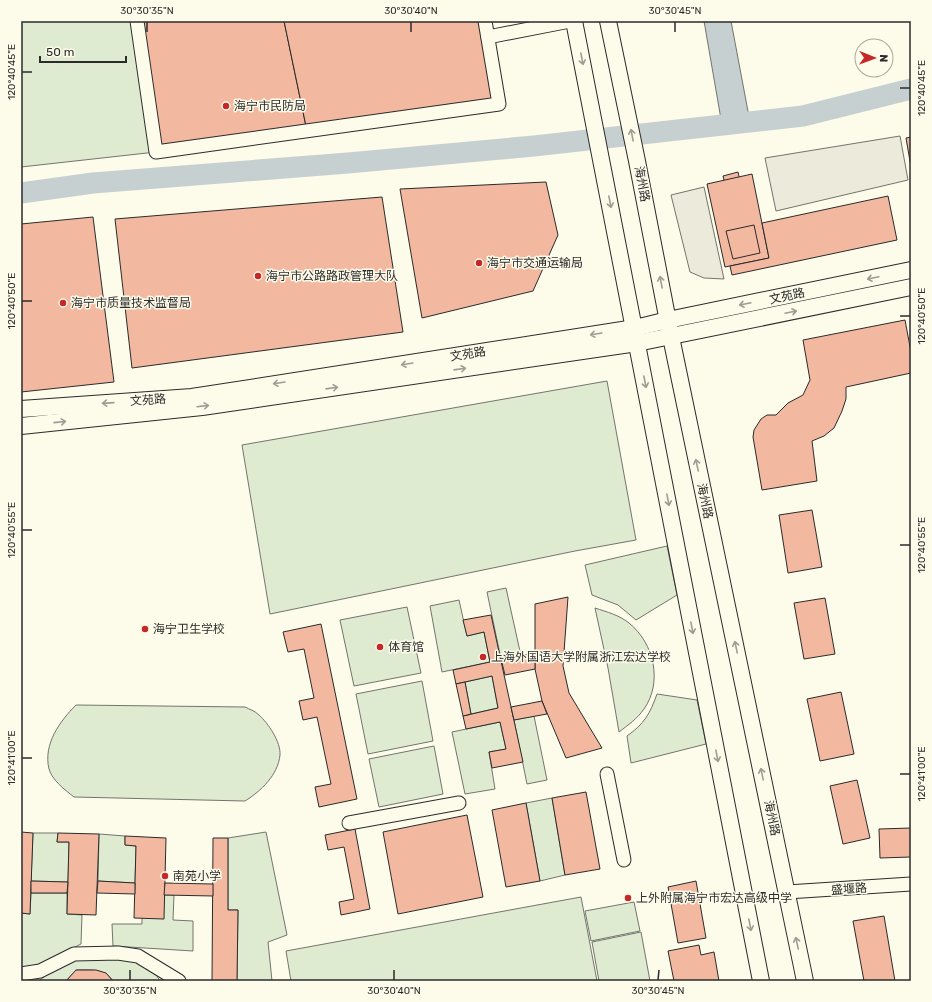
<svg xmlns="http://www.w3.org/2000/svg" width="932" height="1002" viewBox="0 0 932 1002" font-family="Rubik,'Noto Sans SC',sans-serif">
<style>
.green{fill:#deebd1;stroke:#74746e}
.parking{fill:#eceadb;stroke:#74746e}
.water{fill:#c7d0d0;stroke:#74746e}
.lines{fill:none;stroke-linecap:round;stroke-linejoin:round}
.river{stroke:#c7d0d0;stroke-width:21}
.building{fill:#f2b8a0;stroke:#2b2b2b}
.minor-casing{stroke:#2b2b2b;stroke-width:15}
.major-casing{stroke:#2b2b2b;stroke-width:18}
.minor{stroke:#fdfbea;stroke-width:13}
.major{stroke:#fdfbea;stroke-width:16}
.oneway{stroke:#9e9d94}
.ticks{fill:none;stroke:#2b2b2b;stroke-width:1.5}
.poi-dot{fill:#c62828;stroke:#fdfbea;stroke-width:1.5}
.labels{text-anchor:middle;stroke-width:3;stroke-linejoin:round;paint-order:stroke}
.poi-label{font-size:12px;fill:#2b2b2b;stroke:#fdfbea;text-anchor:start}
.street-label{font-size:12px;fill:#2b2b2b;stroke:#fdfbea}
.neatline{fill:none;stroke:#2b2b2b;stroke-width:1.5}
.ticks-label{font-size:10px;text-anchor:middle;fill:#2b2b2b}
</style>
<rect width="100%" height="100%" fill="#fdfbea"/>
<g class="green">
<path d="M 21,21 L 137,21 L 156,152 L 21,167 Z"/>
<path d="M 607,381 L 636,540 L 575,551 L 270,614 L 242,445 Z"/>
<path d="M 667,546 L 677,595 L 636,620 L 618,605 L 592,595 L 585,565 Z"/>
<path d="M 506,588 L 521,656 L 501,659 L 487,592 Z"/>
<path d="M 459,600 L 467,636 L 484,632 L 490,662 L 442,672 L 430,606 Z"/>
<path d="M 407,607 L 421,673 L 354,686 L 340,620 Z"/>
<path d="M 595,608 C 607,612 619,615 629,623 C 654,643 663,682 644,709 C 637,719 628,725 619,732 L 608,668 Z"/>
<path d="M 492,676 L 498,708 L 471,714 L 465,682 Z"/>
<path d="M 422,681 L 433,741 L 368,754 L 356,694 Z"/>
<path d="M 657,694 L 697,700 L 706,744 L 631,763 L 627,736 C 644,724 650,714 657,694 Z"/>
<path d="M 76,705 L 245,707 C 249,709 255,711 259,715 C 268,723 281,742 280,755 C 278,775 261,791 245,801 L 74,797 C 65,790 52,780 49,769 C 43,744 60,721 76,705 Z"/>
<path d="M 534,716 L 547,780 L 527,784 L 514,720 Z"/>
<path d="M 500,722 L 506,749 L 489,752 L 495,789 L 465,794 L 452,732 Z"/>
<path d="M 434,746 L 443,794 L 379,807 L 369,759 Z"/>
<path d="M 552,798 L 565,875 L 540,881 L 526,803 Z"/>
<path d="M 266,832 L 287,935 L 268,942 L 272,981 L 237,981 L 238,910 L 228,910 L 228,838 Z"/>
<path d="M 33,833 L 58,833 L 57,842 L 69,842 L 68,882 L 31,881 Z"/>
<path d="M 99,834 L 125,836 L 125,845 L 136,846 L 135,883 L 98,881 Z"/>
<path d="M 31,893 L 67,893 L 67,914 L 82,915 L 81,944 L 35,967 L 23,967 L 21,966 L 21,913 L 30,914 Z"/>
<path d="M 164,895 L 174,895 L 173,920 L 193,921 L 193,951 L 113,946 L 112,924 L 142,924 L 142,918 Z"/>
<path d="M 581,897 L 597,981 L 291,981 L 286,951 Z"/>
<path d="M 634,902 L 640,931 L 591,941 L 585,911 Z"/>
<path d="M 641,932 L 650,981 L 599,981 L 592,942 Z"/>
<path d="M 77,958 L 131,958 L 145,966 L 157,976 L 160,981 L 113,981 C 105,968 89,970 76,970 L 66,981 L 39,981 L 52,970 Z"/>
</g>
<g class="parking">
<path d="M 900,136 L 908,180 L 776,211 L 765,158 Z"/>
<path d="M 704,187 L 724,279 L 704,278 L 690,272 L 671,195 Z"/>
</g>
<path class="water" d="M 704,21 L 731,21 L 750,122 L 722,125 Z"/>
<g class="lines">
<path class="river" d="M 21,193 L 93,183 L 348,163 L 534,146 L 803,116 L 911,89"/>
</g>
<g class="building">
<path d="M 137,21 L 284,21 L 307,131 L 156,152 Z"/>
<path d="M 284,21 L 485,21 L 499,104 L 307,131 Z"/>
<path d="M 911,137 L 911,167 L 906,138 Z"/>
<path d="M 738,172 L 741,185 L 726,188 L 723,176 Z"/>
<path d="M 752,174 L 769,258 L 725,267 L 707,184 Z"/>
<path d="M 546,182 L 558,235 L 533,291 L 422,318 L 400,189 Z"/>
<path d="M 888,196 L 897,240 L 732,275 L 730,266 L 769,258 L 762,223 Z"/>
<path d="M 382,197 L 403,332 L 132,368 L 115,219 Z"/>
<path d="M 93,217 L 114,382 L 21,392 L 21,224 Z"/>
<path d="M 754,225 L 760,253 L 733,259 L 726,231 Z"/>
<path d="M 905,320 L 911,352 L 911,373 L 846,387 L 846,399 L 842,411 L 834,428 L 824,436 L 812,441 L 817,481 L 762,490 L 753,437 L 754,430 L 761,419 L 767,415 L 776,415 L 788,403 L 803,395 L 810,380 L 803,340 Z"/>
<path d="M 812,510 L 822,567 L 788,573 L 779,515 Z"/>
<path d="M 568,597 L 563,666 L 569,693 L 602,748 L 566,758 L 542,701 L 535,669 L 535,604 Z"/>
<path d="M 825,598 L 835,654 L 804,659 L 794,603 Z"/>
<path d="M 491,615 L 523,762 L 492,768 L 489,752 L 506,749 L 500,722 L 466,729 L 463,716 L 498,708 L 492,676 L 456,684 L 453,670 L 490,662 L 484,632 L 467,636 L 463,620 Z"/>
<path d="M 321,624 L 357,799 L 319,807 L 315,787 L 331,784 L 317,717 L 303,720 L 299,701 L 314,698 L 304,649 L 288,652 L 283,632 Z"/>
<path d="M 535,653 L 535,669 L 505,675 L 501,659 Z"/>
<path d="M 465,682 L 471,714 L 463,716 L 456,684 Z"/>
<path d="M 841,692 L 854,754 L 820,761 L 807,699 Z"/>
<path d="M 542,701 L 547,714 L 514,720 L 511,707 Z"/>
<path d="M 857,780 L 870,838 L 843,844 L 830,786 Z"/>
<path d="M 586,792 L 600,869 L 565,875 L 552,798 Z"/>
<path d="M 526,803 L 540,881 L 506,887 L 492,810 Z"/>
<path d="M 467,815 L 483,897 L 398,914 L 383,832 Z"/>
<path d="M 911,828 L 911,857 L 880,858 L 879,829 Z"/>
<path d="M 355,829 L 370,909 L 341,915 L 339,902 L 354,899 L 344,847 L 328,850 L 325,835 Z"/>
<path d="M 21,832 L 33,833 L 30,914 L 21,913 Z"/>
<path d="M 58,833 L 99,834 L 96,915 L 67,914 L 69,842 L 57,842 Z"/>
<path d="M 125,836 L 166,838 L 164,919 L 134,918 L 136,846 L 125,845 Z"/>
<path d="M 213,838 L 228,838 L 228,910 L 238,910 L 237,981 L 212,981 Z"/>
<path d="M 31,881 L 68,882 L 67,893 L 31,893 Z"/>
<path d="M 98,881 L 135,883 L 135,894 L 97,893 Z"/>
<path d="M 696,881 L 706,938 L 678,943 L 668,887 Z"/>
<path d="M 165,883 L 213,884 L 213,896 L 164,895 Z"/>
<path d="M 884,916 L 895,981 L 864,981 L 853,921 Z"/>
<path d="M 699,945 L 701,955 L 714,952 L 719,981 L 674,981 L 668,951 Z"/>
<path d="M 76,970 L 96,970 L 106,973 L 113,981 L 66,981 Z"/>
</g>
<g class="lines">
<g class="minor-casing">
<g id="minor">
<path d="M 137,21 L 156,152 L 499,104 L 485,21"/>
<path d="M 488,37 L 570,21"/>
<path d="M 607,774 L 624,860"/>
<path d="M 349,823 L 459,803"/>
<path d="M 787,892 L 911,884"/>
<path d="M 21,974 L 40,971 L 74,954 L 118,953 L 138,956 L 179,981"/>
</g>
</g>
<g class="major-casing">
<g id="major">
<path d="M 574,21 L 761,981"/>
<path d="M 608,21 L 637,161 L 671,337 L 805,981"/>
<path d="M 21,409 L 192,397 L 635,328 L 668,320 L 911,270"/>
<path d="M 21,426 L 202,407 L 637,343 L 911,287"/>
</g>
</g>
<use href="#minor" class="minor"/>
<use href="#major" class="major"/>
</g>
<defs><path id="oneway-shaft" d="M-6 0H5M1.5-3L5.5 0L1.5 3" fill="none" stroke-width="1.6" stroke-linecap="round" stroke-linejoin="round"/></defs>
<g class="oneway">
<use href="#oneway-shaft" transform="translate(582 59) rotate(79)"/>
<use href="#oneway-shaft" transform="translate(632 135) rotate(-101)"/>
<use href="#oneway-shaft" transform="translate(610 202) rotate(79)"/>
<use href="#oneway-shaft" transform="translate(873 278) rotate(168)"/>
<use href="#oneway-shaft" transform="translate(661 282) rotate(-101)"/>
<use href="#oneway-shaft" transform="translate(745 304) rotate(168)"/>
<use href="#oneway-shaft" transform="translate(791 312) rotate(-12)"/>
<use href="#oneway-shaft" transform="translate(596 334) rotate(171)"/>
<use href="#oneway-shaft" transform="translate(407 364) rotate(171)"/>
<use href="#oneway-shaft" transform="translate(460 369) rotate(-8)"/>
<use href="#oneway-shaft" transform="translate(645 382) rotate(79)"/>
<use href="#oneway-shaft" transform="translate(279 383) rotate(171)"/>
<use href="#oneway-shaft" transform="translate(332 388) rotate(-8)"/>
<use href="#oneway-shaft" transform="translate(108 403) rotate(176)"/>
<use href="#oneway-shaft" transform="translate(203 406) rotate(-7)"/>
<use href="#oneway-shaft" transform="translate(60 422) rotate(-6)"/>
<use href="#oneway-shaft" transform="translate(697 465) rotate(-102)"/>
<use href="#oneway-shaft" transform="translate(668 500) rotate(79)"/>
<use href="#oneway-shaft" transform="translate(692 628) rotate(79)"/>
<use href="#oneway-shaft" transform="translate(736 647) rotate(-102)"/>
<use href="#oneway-shaft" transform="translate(717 756) rotate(79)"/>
<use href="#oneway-shaft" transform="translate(762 774) rotate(-102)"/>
<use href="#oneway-shaft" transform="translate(750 925) rotate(79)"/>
<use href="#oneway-shaft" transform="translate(797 943) rotate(-102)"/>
</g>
<path class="ticks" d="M 147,32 L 147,22M 411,32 L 411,22M 675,32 L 675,22M 22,72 L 32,72M 900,88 L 910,88M 22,301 L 32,301M 900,316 L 910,316M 22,530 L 32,530M 900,545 L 910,545M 22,758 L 32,758M 900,774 L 910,774M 130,980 L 130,970M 394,980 L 394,970M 658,980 L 659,970"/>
<g class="poi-dot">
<circle cx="226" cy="106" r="4"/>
<circle cx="479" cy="263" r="4"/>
<circle cx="258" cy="276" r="4"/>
<circle cx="63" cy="303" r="4"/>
<circle cx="145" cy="629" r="4"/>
<circle cx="380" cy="647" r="4"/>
<circle cx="483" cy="657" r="4"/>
<circle cx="165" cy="876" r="4"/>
<circle cx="628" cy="898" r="4"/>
</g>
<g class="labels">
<g class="poi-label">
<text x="234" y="110">海宁市民防局</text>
<text x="487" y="267">海宁市交通运输局</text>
<text x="266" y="280">海宁市公路路政管理大队</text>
<text x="71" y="307">海宁市质量技术监督局</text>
<text x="153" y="633">海宁卫生学校</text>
<text x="388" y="651">体育馆</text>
<text x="491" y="661">上海外国语大学附属浙江宏达学校</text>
<text x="173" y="880">南苑小学</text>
<text x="636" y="902">上外附属海宁市宏达高级中学</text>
</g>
<g class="street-label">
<text transform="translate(642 184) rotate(79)" y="4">海州路</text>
<text transform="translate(787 296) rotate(-12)" y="4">文苑路</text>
<text transform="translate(468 354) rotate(-9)" y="4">文苑路</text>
<text transform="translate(148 400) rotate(-4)" y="4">文苑路</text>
<text transform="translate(705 501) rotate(78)" y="4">海州路</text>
<text transform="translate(772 818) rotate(78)" y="4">海州路</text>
<text transform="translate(849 889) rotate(-4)" y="4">盛堰路</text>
</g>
</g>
<rect width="932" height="1002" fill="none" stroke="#fdfbea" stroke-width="44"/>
<g transform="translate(874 58) rotate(91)"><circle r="19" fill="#fdfbea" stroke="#a9a89e"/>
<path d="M0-3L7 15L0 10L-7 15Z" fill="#c62828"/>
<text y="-6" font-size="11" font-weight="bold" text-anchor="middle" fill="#2b2b2b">N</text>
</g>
<path d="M40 56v6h86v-6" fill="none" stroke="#2b2b2b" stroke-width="2"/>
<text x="46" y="56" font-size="12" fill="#2b2b2b" stroke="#fdfbea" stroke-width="3" paint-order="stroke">50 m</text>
<rect x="22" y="22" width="888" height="958" class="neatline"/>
<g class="ticks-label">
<text x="147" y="14">30°30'35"N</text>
<text x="411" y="14">30°30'40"N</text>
<text x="675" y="14">30°30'45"N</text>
<text transform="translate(11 72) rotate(-90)" y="4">120°40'45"E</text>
<text transform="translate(921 88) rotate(-90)" y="4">120°40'45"E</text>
<text transform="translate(11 301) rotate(-90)" y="4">120°40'50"E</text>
<text transform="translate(921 316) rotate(-90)" y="4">120°40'50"E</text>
<text transform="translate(11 530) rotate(-90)" y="4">120°40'55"E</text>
<text transform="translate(921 545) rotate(-90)" y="4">120°40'55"E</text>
<text transform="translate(11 758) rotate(-90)" y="4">120°41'00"E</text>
<text transform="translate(921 774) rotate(-90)" y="4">120°41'00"E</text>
<text x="130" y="994">30°30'35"N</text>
<text x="394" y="994">30°30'40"N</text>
<text x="658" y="994">30°30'45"N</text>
</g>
</svg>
